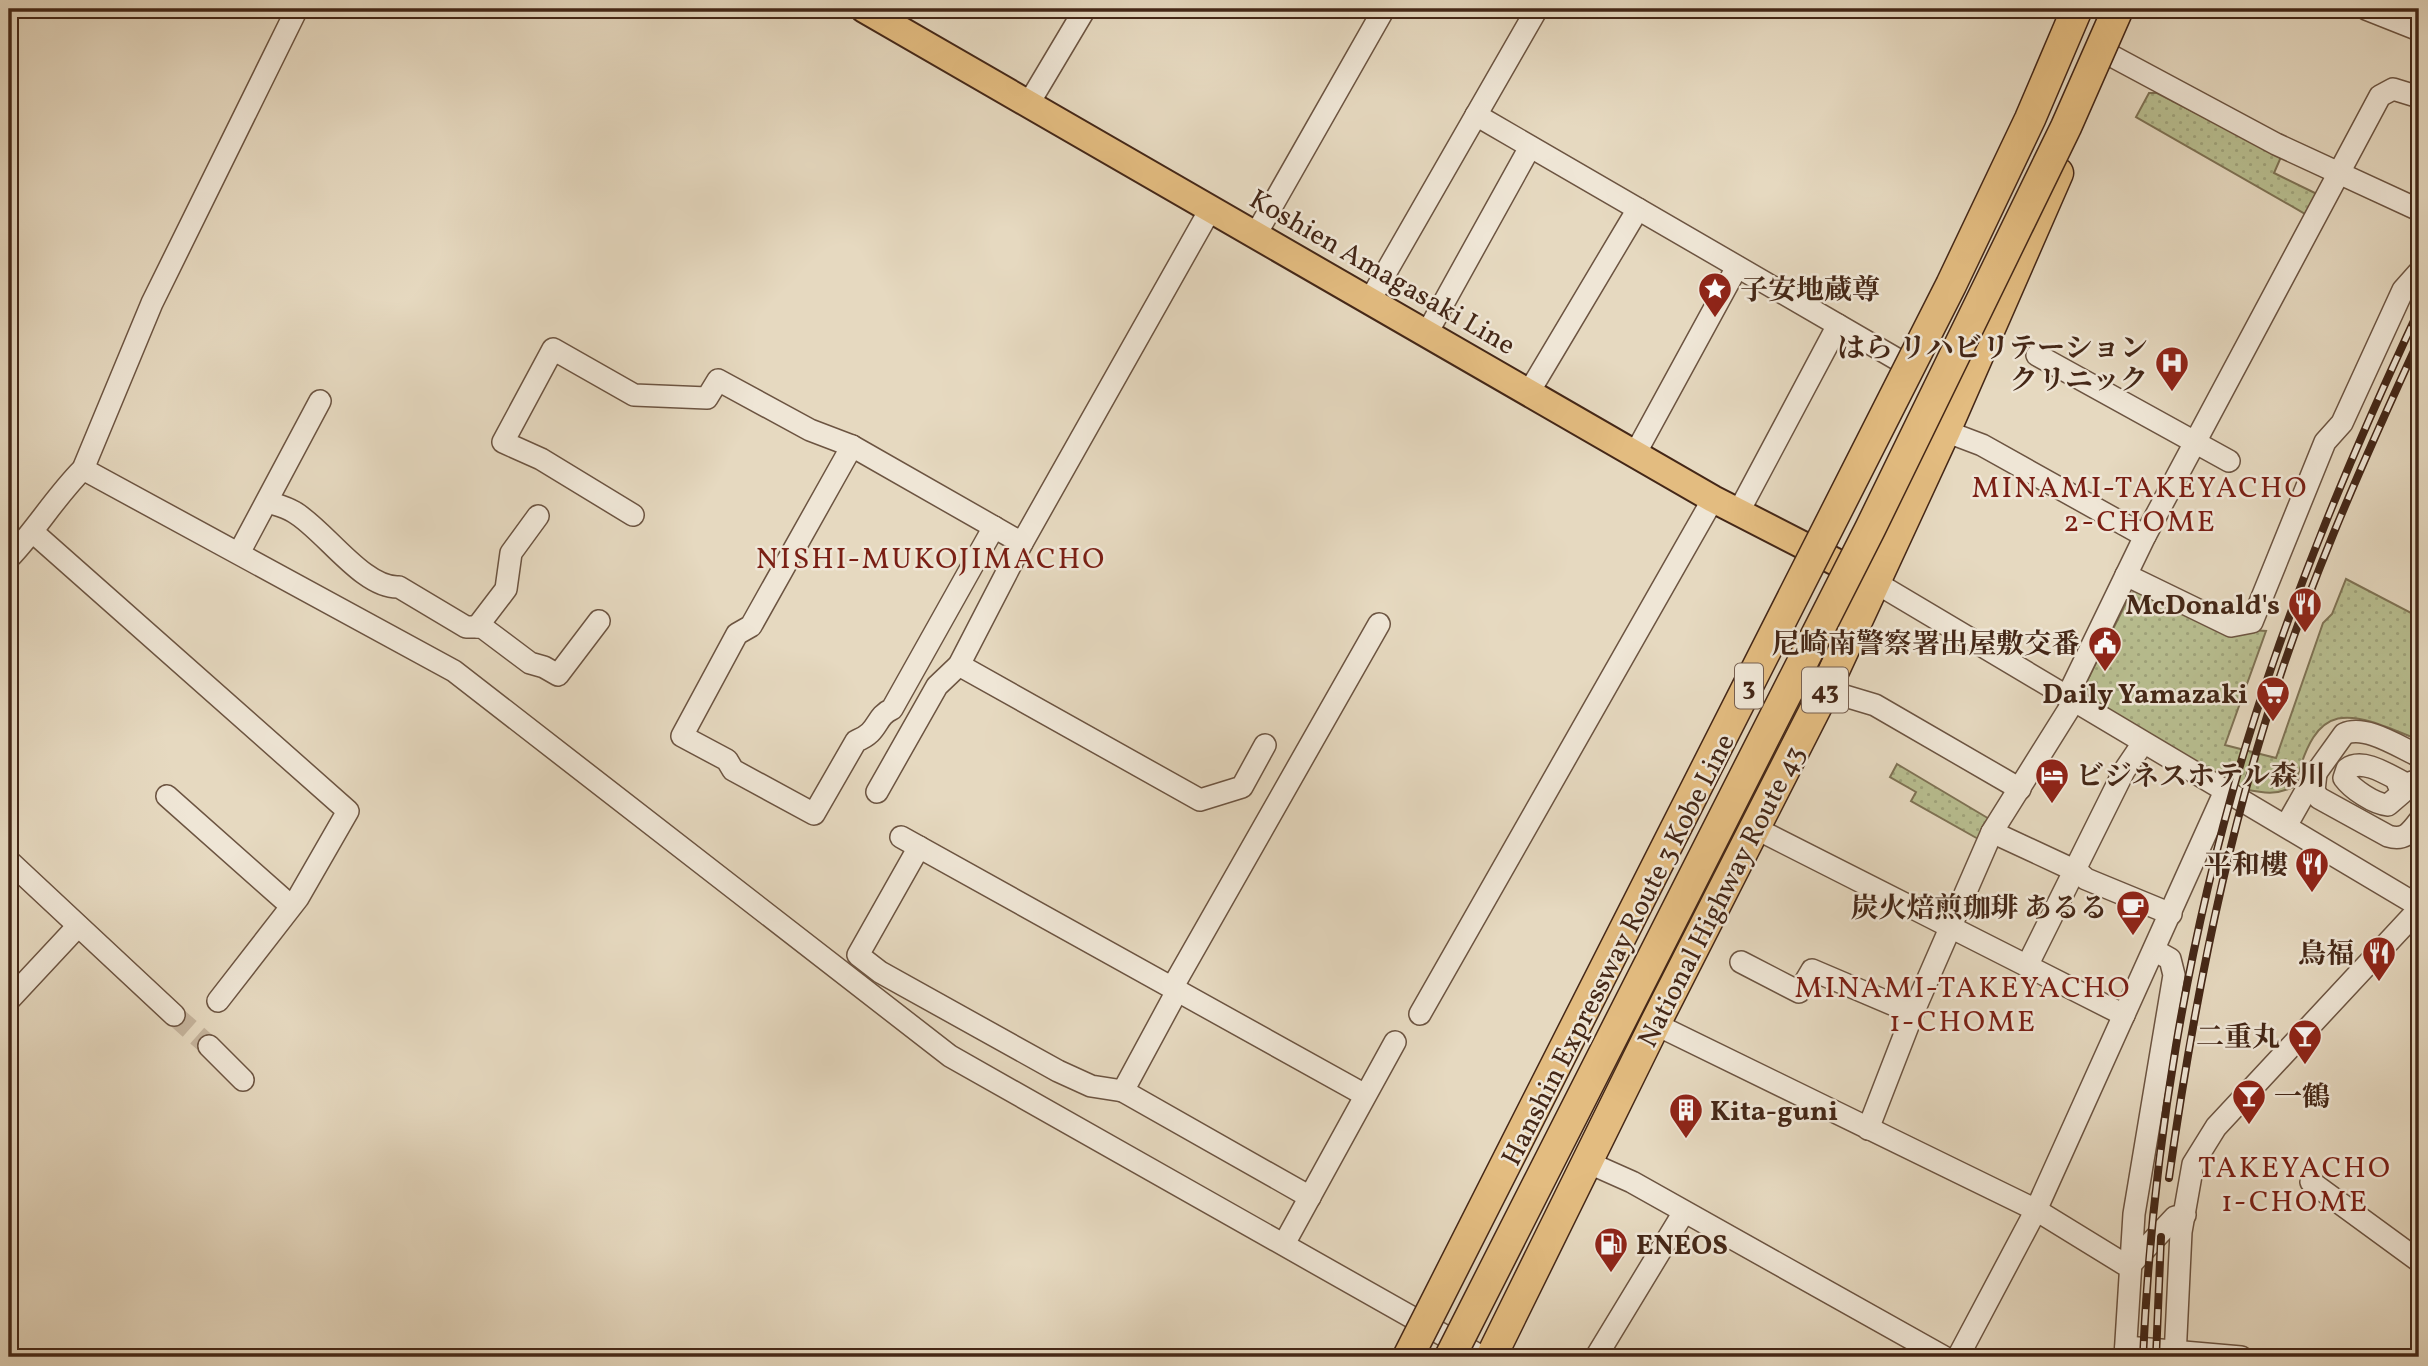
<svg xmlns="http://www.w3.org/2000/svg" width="2428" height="1366" viewBox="0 0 2428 1366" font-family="Vollkorn,'Noto Serif JP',serif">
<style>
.park{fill:url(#park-dots);stroke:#7e7254;stroke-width:2}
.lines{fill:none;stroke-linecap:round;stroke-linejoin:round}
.minor-tunnel{stroke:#c6b59e;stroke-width:21;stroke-dasharray:21 10;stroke-linecap:butt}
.minor-casing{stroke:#6c5441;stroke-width:24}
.major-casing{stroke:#442717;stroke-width:30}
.highway-casing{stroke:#442717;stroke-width:33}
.minor{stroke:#efe6d6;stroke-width:21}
.major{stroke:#e3bc80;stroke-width:26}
.highway{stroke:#e3bc80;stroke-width:30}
.rail-casing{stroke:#442717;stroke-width:8}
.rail{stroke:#efe6d6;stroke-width:5;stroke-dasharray:16;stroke-linecap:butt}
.highway-bridge-casing{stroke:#442717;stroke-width:33;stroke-linecap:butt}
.highway-bridge{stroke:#e3bc80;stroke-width:30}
.labels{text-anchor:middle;stroke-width:5;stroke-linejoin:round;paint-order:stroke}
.shield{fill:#efe6d6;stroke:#776050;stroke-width:2}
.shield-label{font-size:26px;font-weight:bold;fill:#442717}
.street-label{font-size:28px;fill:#442717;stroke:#efe6d6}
.poi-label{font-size:28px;font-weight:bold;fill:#442717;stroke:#efe6d6;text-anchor:end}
.neighbourhood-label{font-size:30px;letter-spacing:2px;fill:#7a1f14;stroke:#efe6d6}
</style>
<defs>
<pattern id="park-dots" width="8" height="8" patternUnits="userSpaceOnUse" patternTransform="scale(1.75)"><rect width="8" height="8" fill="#b8be90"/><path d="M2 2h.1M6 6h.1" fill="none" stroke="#9fa37b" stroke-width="1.8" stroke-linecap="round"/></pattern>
</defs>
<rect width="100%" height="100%" fill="#e6d9c0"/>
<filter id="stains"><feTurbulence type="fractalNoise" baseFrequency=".00286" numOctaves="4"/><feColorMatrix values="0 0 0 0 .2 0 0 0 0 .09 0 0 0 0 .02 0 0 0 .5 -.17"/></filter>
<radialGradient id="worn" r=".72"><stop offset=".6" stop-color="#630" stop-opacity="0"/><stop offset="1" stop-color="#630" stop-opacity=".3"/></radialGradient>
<g class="park">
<path d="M 2149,93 L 2157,93 L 2281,157 L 2274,173 L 2317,194 L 2307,215 L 2136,117 Z"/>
<path d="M 2346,579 L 2419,617 L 2419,740 C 2349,711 2317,696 2295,786 C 2276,796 2263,793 2243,789 L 2102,707 L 2087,694 L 2086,683 L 2130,595 L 2136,590 L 2249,630 L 2266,631 L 2225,745 L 2276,758 L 2323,623 L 2332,614 Z"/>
<path d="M 1897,764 L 1991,820 L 1980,840 L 1911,801 L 1916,792 L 1890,777 Z"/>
</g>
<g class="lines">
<path class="minor-tunnel" d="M 174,1015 L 209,1046"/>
<g class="minor-casing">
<g id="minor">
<path d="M 2366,9 L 2419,30"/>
<path d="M 2110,55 L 2276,144 L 2419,210"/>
<path d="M 1029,103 L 1085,9"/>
<path d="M 1476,115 L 1907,365"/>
<path d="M 1256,234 L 1384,9"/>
<path d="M 1370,300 L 1537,9"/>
<path d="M 1427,333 L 1530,147"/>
<path d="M 2037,355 L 2229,461"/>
<path d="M 1529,392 L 1638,209"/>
<path d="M 1945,431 L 1982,445 L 2145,536"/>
<path d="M 852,446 L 751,626 L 737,634 L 682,736 L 727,760 L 733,770 L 814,814 L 856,741 C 880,732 874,717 892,709 L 994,527"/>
<path d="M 1635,454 L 1737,267"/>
<path d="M 83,469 L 454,671 L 950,1056 L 1482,1357"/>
<path d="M 268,502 C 277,505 286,507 294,512 C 324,529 363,589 399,587 L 466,627 L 482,627 L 530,663 L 544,667 L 558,675 L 599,621"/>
<path d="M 1738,513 L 1838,325"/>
<path d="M 633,515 L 541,459 L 503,442 L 553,349 L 634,395 L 707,398 L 718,380 L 810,430 L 852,446 L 1022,543"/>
<path d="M 34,533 L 348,811 L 298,898 L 218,1001"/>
<path d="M 239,553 L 320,401"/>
<path d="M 9,558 C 36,530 55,497 83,469 L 152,303 L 297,9"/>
<path d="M 2126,575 L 2231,626 L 2252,622 L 2325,442 L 2342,423 L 2403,290 L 2419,272"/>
<path d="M 1873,581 L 2419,906"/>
<path d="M 477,627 L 506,589 L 511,553 L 538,516"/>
<path d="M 959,665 L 1200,800 L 1242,787 L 1265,745"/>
<path d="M 1825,690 L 1875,705 L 2020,789"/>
<path d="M 2067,697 L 2145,536 L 2380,96 L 2393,89 L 2419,97"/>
<path d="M 2316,773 L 2314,791 L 2319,798 L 2388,836 C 2404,841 2410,833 2419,821"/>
<path d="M 2396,779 L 2402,793 L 2388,805 C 2374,804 2352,789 2344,778 L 2347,769 C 2363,757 2390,776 2406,784 L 2419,780"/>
<path d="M 877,792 L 937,686 L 959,665 L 1022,543 L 1211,208"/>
<path d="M 167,796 L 291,906"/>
<path d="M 2286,826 L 2316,773 L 2344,734 C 2365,724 2399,747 2419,756"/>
<path d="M 1755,828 L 2124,1015"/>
<path d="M 1992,832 L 2078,872 L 2086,879 L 2171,914"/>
<path d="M 901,837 L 1365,1095"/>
<path d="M 919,847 L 858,955 L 880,972 L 1058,1071 L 1091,1086 L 1123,1091"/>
<path d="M 9,861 L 174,1015"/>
<path d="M 1741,962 L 1799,992 L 1812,970 L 1913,1013"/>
<path d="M 2027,966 L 2124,771 L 2143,743"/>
<path d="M 1172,988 L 1379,624"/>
<path d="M 1177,991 L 1123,1091 L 1310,1197"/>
<path d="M 9,1000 L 78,926"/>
<path d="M 1420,1014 L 1713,499"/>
<path d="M 1655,1024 L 2036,1210 L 2124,1264 L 2131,1264 L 2175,1217 L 2185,1215"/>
<path d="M 209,1046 L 243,1080"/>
<path d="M 1868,1129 L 1913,1013 L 1992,832 L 2074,701"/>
<path d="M 1587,1162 L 1632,1182 L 1944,1357"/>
<path d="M 2311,1182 L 2419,1261"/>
<path d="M 1284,1244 L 1395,1042"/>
<path d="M 2126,1347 L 2241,1357"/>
<path d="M 1596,1357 L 1684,1212"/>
<path d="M 1958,1357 L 2036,1210 L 2225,791"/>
<path d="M 2125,1357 L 2134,1214 L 2174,975 L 2170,959 L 2154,950"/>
<path d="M 2175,1357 L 2181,1232 L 2193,1164 L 2216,1127 L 2419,909"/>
</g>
</g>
<g class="major-casing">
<path id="major" d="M 864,9 L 1713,499 L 1867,578"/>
</g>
<g class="highway-casing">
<path id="highway" d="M 1491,1357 L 1655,1024 L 1825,690 L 1945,431 L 2058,173"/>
</g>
<use href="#minor" class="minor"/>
<use href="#major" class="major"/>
<use href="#highway" class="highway"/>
<g class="rail-casing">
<g id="rail">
<path d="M 2169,1178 C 2190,1028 2218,878 2262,733 C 2302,598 2360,468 2419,340"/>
<path d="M 2143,1357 C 2152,1151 2187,940 2247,742 C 2293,593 2353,451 2419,310"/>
<path d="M 2156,1357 L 2161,1237"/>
</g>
</g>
<use href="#rail" class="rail"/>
<g class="highway-bridge-casing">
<g id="highway-bridge">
<path d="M 1408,1357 L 1951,285 L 2030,119 L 2077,9"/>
<path d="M 1450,1357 L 1870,529 L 2066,127 L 2118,9"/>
</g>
</g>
<use href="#highway-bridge" class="highway-bridge"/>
</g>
<defs>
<g id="sight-pin" transform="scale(1.75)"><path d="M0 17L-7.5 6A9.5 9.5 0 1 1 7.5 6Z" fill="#8f2418" stroke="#efe6d6"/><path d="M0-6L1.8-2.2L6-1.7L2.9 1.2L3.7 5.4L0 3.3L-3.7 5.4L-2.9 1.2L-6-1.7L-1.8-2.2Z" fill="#fff"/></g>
<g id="hospital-pin" transform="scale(1.75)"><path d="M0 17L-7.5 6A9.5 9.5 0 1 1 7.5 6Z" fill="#8f2418" stroke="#efe6d6"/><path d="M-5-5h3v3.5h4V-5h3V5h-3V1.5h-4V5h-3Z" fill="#fff"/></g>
<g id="restaurant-pin" transform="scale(1.75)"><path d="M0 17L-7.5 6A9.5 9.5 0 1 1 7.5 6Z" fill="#8f2418" stroke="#efe6d6"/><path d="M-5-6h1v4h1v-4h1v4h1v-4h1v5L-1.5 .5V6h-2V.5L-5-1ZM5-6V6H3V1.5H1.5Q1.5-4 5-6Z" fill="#fff"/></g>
<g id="civic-pin" transform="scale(1.75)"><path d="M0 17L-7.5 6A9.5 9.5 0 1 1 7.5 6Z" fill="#8f2418" stroke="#efe6d6"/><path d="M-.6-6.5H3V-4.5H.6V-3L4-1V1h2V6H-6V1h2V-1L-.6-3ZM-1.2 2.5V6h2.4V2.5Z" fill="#fff"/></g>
<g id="supermarket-pin" transform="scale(1.75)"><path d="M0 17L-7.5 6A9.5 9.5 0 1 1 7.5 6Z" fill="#8f2418" stroke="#efe6d6"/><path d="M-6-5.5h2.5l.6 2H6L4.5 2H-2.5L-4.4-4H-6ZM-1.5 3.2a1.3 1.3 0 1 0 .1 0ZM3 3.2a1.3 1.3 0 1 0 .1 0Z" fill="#fff"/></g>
<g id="hotel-pin" transform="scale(1.75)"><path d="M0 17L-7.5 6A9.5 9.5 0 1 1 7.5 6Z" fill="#8f2418" stroke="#efe6d6"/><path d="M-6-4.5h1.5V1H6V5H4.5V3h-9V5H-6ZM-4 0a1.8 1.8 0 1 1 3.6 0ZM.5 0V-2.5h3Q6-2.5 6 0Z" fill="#fff"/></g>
<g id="cafe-pin" transform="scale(1.75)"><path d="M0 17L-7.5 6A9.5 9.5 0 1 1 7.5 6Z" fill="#8f2418" stroke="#efe6d6"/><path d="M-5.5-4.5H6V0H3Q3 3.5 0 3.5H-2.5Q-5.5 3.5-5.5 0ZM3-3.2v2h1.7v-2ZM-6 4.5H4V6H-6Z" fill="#fff"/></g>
<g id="bar-pin" transform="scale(1.75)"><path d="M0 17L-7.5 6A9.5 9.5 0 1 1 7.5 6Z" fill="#8f2418" stroke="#efe6d6"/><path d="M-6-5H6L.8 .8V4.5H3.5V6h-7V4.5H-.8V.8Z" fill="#fff"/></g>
<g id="building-pin" transform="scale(1.75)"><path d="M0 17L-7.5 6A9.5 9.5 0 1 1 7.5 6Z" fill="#8f2418" stroke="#efe6d6"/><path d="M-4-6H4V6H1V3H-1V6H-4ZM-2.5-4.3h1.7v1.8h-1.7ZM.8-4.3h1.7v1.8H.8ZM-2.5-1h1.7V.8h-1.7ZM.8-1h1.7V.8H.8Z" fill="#fff"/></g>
<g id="fuel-pin" transform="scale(1.75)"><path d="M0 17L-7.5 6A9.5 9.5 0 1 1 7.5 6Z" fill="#8f2418" stroke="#efe6d6"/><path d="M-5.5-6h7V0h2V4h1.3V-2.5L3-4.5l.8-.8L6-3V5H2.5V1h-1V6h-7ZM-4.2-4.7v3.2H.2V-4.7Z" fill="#fff"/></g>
</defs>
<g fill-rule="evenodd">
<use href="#sight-pin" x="1715" y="289"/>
<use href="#hospital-pin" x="2172" y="363"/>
<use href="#restaurant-pin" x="2305" y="604"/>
<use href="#civic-pin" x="2105" y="643"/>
<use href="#supermarket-pin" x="2273" y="693"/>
<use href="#hotel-pin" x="2052" y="775"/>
<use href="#restaurant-pin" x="2312" y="864"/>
<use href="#cafe-pin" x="2133" y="907"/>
<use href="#restaurant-pin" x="2379" y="953"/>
<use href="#bar-pin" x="2305" y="1036"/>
<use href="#bar-pin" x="2249" y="1096"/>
<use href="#building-pin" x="1686" y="1110"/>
<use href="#fuel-pin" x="1611" y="1244"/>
</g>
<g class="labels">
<g class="shield">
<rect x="1735" y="663.5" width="28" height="45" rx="5"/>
<rect x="1802" y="667.5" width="46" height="45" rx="5"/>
</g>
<g class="shield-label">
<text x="1749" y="695">3</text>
<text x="1825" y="699">43</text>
</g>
<g class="street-label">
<text transform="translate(1383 271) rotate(30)" y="10">Koshien Amagasaki Line</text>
<text transform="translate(1720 896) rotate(-63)" y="10">National Highway Route 43</text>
<text transform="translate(1617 949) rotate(-63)" y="10">Hanshin Expressway Route 3 Kobe Line</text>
</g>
<g class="poi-label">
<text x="1740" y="299" text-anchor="start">子安地蔵尊</text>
<text x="2148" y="357">はら リハビリテーション<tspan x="2148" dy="32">クリニック</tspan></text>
<text x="2280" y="614">McDonald's</text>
<text x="2080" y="653">尼崎南警察署出屋敷交番</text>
<text x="2248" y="703">Daily Yamazaki</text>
<text x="2076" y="785" text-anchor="start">ビジネスホテル森川</text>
<text x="2288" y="874">平和樓</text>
<text x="2108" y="917">炭火焙煎珈琲 あるる</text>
<text x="2354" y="963">鳥福</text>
<text x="2280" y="1046">二重丸</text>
<text x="2274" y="1106" text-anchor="start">一鶴</text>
<text x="1710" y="1120" text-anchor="start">Kita-guni</text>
<text x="1636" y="1254" text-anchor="start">ENEOS</text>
</g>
<g class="neighbourhood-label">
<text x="2140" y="497">MINAMI-TAKEYACHO<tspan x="2140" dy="34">2-CHOME</tspan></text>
<text x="931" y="568">NISHI-MUKOJIMACHO</text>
<text x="1963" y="997">MINAMI-TAKEYACHO<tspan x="1963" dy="34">1-CHOME</tspan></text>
<text x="2295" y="1177">TAKEYACHO<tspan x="2295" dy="34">1-CHOME</tspan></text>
</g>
</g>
<rect width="2428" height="1366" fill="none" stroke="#e6d9c0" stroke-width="35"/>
<rect x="10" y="10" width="2407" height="1345" fill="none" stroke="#442717" stroke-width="3.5"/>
<rect x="18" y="18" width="2393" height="1331" fill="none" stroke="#442717" stroke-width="2"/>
<rect width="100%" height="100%" filter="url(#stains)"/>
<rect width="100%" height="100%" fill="url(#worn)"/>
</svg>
